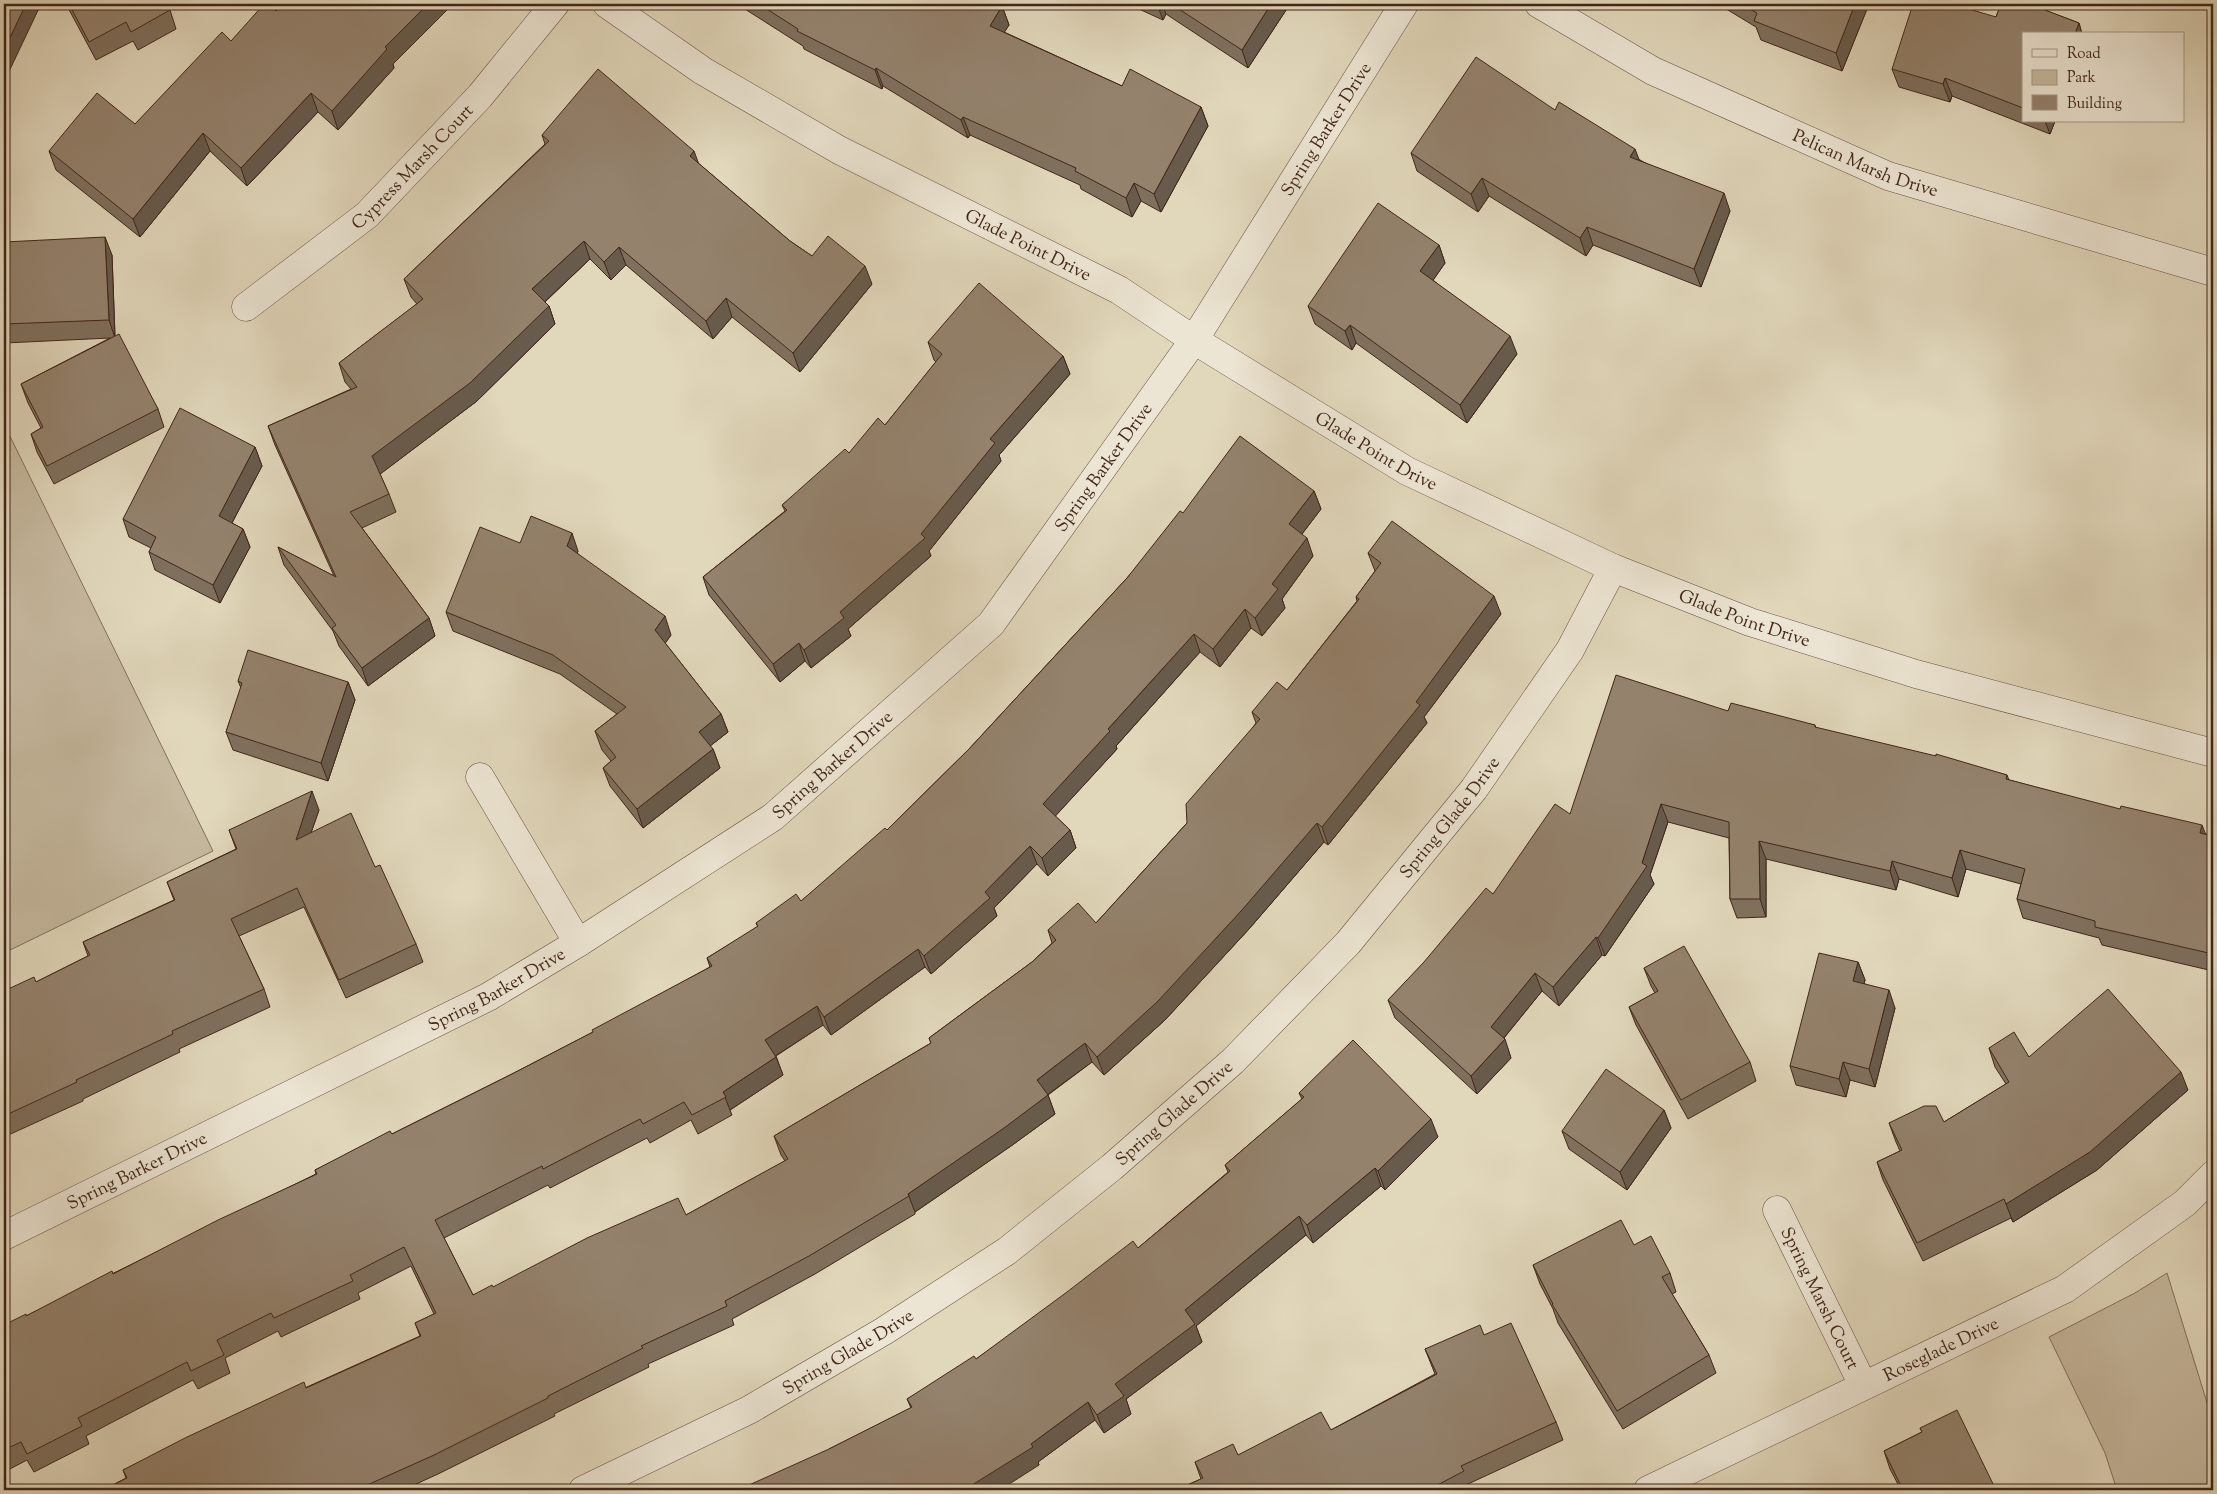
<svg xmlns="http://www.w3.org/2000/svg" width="2217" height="1494" viewBox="0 0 2217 1494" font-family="'Sorts Mill Goudy',serif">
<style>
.green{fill:#c6b99f;stroke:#84705c}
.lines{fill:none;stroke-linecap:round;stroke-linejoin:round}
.minor-casing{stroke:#695242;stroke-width:29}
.minor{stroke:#ece5d3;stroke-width:28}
.wall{fill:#7f705e;stroke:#412619}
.shaded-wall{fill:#685b4c;stroke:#412619}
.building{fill:#94826d;stroke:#412619}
.labels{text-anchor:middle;stroke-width:4;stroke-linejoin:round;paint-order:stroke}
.street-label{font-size:18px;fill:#412619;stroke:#ece5d3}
</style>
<rect width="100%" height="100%" fill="#e1d7bb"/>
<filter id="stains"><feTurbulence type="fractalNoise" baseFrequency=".004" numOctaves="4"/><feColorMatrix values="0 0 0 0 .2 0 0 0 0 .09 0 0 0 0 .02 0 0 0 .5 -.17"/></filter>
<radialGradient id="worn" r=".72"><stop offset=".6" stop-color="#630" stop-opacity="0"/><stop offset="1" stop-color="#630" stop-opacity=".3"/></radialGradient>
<g class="green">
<path d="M 4,424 L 213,851 L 4,953 Z"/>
<path d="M 2167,1273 L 2213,1422 L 2213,1490 L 2117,1490 L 2105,1453 L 2049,1337 L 2135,1293 Z"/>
</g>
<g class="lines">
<g class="minor-casing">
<g id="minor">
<path id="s1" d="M 607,4 L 703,71 L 839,150 L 1119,290 L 1194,340 L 1407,471 L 1613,568 L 1750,622 L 1916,674 L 2213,753"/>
<path id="s2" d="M 1539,4 L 1653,71 L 1888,176 L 2213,272"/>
<path id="s3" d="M 246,307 L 367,215 L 480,96 L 555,4"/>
<path d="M 480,777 L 578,943"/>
<path id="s4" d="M 1777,1210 L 1863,1385"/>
<path id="s5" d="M 4,1236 L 488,997 L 578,943 L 773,817 L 991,624 L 1194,340 L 1404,4"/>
<path id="s6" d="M 583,1490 L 749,1410 L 884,1331 L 1007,1251 L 1112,1167 L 1233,1061 L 1348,943 L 1474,789 L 1570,650 L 1613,568"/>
<path id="s7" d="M 1648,1490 L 2065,1289 L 2185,1203 L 2213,1175"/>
</g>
</g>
<use href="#minor" class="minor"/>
</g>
<g class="wall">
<path d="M 66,4 L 166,4 L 170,10 L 176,29 L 138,50 L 133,41 L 96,60 Z"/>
<path d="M 283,4 L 453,4 L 393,64 L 394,68 L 338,130 L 318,112 L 247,186 L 210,151 L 140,237 L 56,170 L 49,151 L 135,124 L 231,41 L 276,11 Z"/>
<path d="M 737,4 L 998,4 L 1002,6 L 1009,25 L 1004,32 L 1122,86 L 1201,107 L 1208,126 L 1161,212 L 1141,201 L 1132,217 L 1081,189 L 1080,185 L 970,135 L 968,138 L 883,86 L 882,89 L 804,49 L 803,46 Z"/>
<path d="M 1128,4 L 1290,4 L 1248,68 L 1166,14 L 1163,20 Z"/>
<path d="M 1718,4 L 1869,4 L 1842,71 L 1761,40 L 1756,27 Z"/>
<path d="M 2001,4 L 2044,4 L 2047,11 L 2079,23 L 2082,34 L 2023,34 L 2023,121 L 2055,121 L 2050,134 L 1952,96 L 1950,102 L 1899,87 L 1892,69 L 1996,17 Z"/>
<path d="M 1555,110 L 1640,160 L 1730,211 L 1701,287 L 1593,245 L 1586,256 L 1489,196 L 1478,212 L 1417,171 L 1411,153 Z"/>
<path d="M 542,135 L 698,163 L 790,241 L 812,256 L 872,284 L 800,372 L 732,317 L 713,339 L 626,265 L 611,280 L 590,259 L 545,302 L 549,306 L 555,324 L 477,401 L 380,474 L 389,494 L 396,512 L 362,528 L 429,618 L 435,636 L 368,686 L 339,646 L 333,631 L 284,565 L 278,547 L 334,576 L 275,445 L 268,426 L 351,389 L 345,382 L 339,363 L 417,304 L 411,297 L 404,279 L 545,144 Z"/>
<path d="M 4,242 L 112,255 L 115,336 L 158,409 L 164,427 L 54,484 L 37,452 L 31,434 L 41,428 L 28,403 L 21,384 L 110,338 L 5,343 L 4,340 Z"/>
<path d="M 1439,245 L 1445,263 L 1433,280 L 1517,354 L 1467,423 L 1356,343 L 1352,350 L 1315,324 L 1308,306 Z"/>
<path d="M 928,342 L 1063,356 L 1070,374 L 999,455 L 1001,461 L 929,551 L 931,556 L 848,629 L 851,636 L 811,668 L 805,661 L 780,682 L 709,595 L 703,577 L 785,511 L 782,505 L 885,425 L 936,362 L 934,360 Z"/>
<path d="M 255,447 L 262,466 L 232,523 L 243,529 L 250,547 L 220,603 L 155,570 L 149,552 L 151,548 L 129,537 L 123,519 Z"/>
<path d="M 1314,491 L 1321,509 L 1302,534 L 1313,556 L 1282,599 L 1285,608 L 1262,636 L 1251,628 L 1220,667 L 1200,652 L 1116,746 L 1117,749 L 1055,816 L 1070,830 L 1076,848 L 1048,876 L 1037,864 L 994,908 L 997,916 L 931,974 L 925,967 L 831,1035 L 823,1025 L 776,1056 L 783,1075 L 730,1110 L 732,1115 L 698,1134 L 691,1120 L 650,1143 L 647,1138 L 550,1188 L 548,1185 L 444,1238 L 473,1295 L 686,1215 L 785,1161 L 781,1155 L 774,1136 L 931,1043 L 929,1038 L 1032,962 L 1052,943 L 1048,930 L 1096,923 L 1187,823 L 1256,723 L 1252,712 L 1287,690 L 1357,601 L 1356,597 L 1375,571 L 1368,553 L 1501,614 L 1424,717 L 1427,723 L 1328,845 L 1324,842 L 1249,929 L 1165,1020 L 1104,1075 L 1092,1062 L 1048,1095 L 1055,1114 L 1011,1146 L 915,1212 L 915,1214 L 815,1274 L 732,1319 L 734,1325 L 648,1364 L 649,1367 L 554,1414 L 555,1416 L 438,1474 L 403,1490 L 103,1490 L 126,1478 L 123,1470 L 420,1336 L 415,1323 L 434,1314 L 411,1266 L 358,1293 L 360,1299 L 281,1337 L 278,1331 L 225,1358 L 230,1373 L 198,1389 L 193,1380 L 86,1436 L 89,1444 L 34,1472 L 27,1460 L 4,1472 L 4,1325 L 26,1316 L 316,1174 L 315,1170 L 392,1134 L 512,1074 L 593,1032 L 710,967 L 707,958 L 758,927 L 756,923 L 801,901 L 887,830 L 969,749 L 1127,578 L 1183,513 Z"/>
<path d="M 520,543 L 578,551 L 577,553 L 671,635 L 665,643 L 721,714 L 728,732 L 710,746 L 713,749 L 720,768 L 643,828 L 610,786 L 603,768 L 611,761 L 602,750 L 595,731 L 617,714 L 560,674 L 453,631 L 446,612 Z"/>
<path d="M 238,681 L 348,682 L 355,700 L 328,781 L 233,750 L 226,732 L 241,688 Z"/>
<path d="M 1728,711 L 1815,725 L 1816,728 L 2007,775 L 2009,780 L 2213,836 L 2213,971 L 2102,945 L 2099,938 L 2023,918 L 2017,899 L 2021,884 L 1966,869 L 1958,897 L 1899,879 L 1896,890 L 1766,859 L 1766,917 L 1737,918 L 1730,899 L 1729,838 L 1668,822 L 1650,875 L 1654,884 L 1605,956 L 1602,955 L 1559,1006 L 1542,991 L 1504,1038 L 1511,1058 L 1477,1094 L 1395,1018 L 1388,1000 L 1493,894 L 1570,814 Z"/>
<path d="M 319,810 L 311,833 L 375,867 L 416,944 L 423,962 L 346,998 L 304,907 L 239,936 L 264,989 L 270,1007 L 179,1049 L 180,1052 L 83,1099 L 83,1101 L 4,1137 L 4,991 L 36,982 L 88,956 L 83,942 L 174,900 L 167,882 L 236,849 L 229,830 Z"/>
<path d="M 1858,962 L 1865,980 L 1864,983 L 1895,1008 L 1875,1087 L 1850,1080 L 1846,1097 L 1796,1085 L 1790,1066 Z"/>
<path d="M 1644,968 L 1750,1062 L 1756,1081 L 1688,1119 L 1636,1025 L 1629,1007 L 1655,993 L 1651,986 Z"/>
<path d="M 1989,1048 L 2188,1090 L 2097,1170 L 2013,1222 L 2011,1218 L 1923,1261 L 1883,1180 L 1877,1162 L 1900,1151 L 1896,1142 L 1889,1123 L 1944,1122 L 2006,1084 L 1995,1067 Z"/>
<path d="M 1299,1093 L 1438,1137 L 1385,1190 L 1381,1186 L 1313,1243 L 1306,1235 L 1196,1326 L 1202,1342 L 1126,1399 L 1131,1414 L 1104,1433 L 1095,1420 L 1038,1462 L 1039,1465 L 829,1449 L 911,1408 L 907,1399 L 976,1359 L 1138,1248 L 1228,1172 L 1225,1165 L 1302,1099 Z"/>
<path d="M 1664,1110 L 1671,1128 L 1627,1190 L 1569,1149 L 1562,1131 Z"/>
<path d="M 1634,1245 L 1670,1273 L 1676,1292 L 1672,1294 L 1709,1355 L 1716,1373 L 1623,1429 L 1558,1323 L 1553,1309 L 1540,1284 L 1533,1265 Z"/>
<path d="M 1484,1335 L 1556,1422 L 1563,1440 L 1468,1484 L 1470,1489 L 1469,1490 L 1176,1490 L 1201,1479 L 1195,1462 L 1238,1455 L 1331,1430 L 1435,1374 L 1425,1349 Z"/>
<path d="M 1920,1428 L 1996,1490 L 1901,1490 L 1890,1469 L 1884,1451 L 1922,1432 Z"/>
</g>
<g class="shaded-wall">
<path d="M 26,4 L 41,4 L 4,82 L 4,50 Z"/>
<path d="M 428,4 L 453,4 L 393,64 L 394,68 L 338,130 L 332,111 L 385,47 Z"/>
<path d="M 1157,4 L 1162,4 L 1166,14 L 1163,20 Z"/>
<path d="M 1271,4 L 1290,4 L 1248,68 L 1242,50 Z"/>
<path d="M 1855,4 L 1869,4 L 1842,71 L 1836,53 Z"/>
<path d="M 2038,4 L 2044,4 L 2048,14 L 2037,7 Z"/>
<path d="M 1002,6 L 1009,25 L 997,44 L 990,26 Z"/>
<path d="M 2079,23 L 2082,34 L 2075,34 Z"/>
<path d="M 876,68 L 883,86 L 882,89 L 875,70 Z"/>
<path d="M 1945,78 L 1952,96 L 1950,102 L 1943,84 Z"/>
<path d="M 311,93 L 318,112 L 247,186 L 241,168 Z"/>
<path d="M 1201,107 L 1208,126 L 1161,212 L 1154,194 Z"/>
<path d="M 963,117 L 970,135 L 968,138 L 961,120 Z"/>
<path d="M 2045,121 L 2055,121 L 2050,134 Z"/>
<path d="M 203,133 L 210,151 L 140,237 L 133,219 Z"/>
<path d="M 1635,149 L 1642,167 L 1630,157 Z"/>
<path d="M 694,151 L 701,170 L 690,156 Z"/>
<path d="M 1482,178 L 1489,196 L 1478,212 L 1471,194 Z"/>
<path d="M 1134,183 L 1141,201 L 1132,217 L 1126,198 Z"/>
<path d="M 1724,193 L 1730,211 L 1701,287 L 1694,269 Z"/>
<path d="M 1587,227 L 1593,245 L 1586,256 L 1580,238 Z"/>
<path d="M 105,237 L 112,255 L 115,338 L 109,320 Z"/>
<path d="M 584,241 L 590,259 L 539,307 L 532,289 Z"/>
<path d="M 1439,245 L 1445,263 L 1427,289 L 1420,271 Z"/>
<path d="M 619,247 L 626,265 L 611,280 L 604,262 Z"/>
<path d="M 865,266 L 872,284 L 800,372 L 793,353 Z"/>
<path d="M 726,298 L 732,317 L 713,339 L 706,321 Z"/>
<path d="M 549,306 L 555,324 L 477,401 L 379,475 L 372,456 Z"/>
<path d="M 1350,325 L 1356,343 L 1352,350 L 1345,331 Z"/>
<path d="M 1510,336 L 1517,354 L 1467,423 L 1460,405 Z"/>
<path d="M 1063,356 L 1070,374 L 999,455 L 1001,461 L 929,551 L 931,556 L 848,629 L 851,636 L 811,668 L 804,650 L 840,612 L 921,534 L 990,439 Z"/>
<path d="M 255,447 L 262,466 L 226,534 L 219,516 Z"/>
<path d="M 1314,491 L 1321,509 L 1295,543 L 1289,524 Z"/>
<path d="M 243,529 L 250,547 L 220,603 L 213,585 Z"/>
<path d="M 572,533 L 578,551 L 573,564 L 567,546 Z"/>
<path d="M 1307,538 L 1313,556 L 1282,599 L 1285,608 L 1262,636 L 1255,618 L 1272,584 Z"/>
<path d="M 1494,596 L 1501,614 L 1424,717 L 1427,723 L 1328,845 L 1322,827 Z"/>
<path d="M 1245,609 L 1251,628 L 1220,667 L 1213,649 Z"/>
<path d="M 665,616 L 671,635 L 662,648 L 655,630 Z"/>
<path d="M 429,618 L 435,636 L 368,686 L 362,668 Z"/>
<path d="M 1194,634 L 1200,652 L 1116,746 L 1117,749 L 1050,822 L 1043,804 L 1108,729 Z"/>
<path d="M 799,643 L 805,661 L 780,682 L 773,664 Z"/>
<path d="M 348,682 L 355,700 L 328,781 L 321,763 Z"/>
<path d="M 721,714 L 728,732 L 705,750 L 699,732 Z"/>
<path d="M 713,749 L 720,768 L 643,828 L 637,809 Z"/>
<path d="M 312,791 L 319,810 L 302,858 L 296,840 Z"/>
<path d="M 1661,804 L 1668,822 L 1650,875 L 1654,884 L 1605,956 L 1598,938 L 1642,863 Z"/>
<path d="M 1317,823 L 1324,842 L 1249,929 L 1165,1020 L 1104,1075 L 1097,1057 Z"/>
<path d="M 2202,825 L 2209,843 L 2200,833 Z"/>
<path d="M 1070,830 L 1076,848 L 1048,876 L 1042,858 Z"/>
<path d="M 1759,841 L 1766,859 L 1766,917 L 1760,899 Z"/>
<path d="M 1030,846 L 1037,864 L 994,908 L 997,916 L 931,974 L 924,956 L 985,892 Z"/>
<path d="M 1960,850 L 1966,869 L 1958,897 L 1952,878 Z"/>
<path d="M 1892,861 L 1899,879 L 1896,890 L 1890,871 Z"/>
<path d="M 1596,937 L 1602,955 L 1559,1006 L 1553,987 Z"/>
<path d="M 918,949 L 925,967 L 831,1035 L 824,1017 Z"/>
<path d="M 1858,962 L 1865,980 L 1860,999 L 1853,981 Z"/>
<path d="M 1535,973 L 1542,991 L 1498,1045 L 1491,1027 Z"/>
<path d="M 1889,990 L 1895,1008 L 1875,1087 L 1869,1069 Z"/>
<path d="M 817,1006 L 823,1025 L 772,1058 L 765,1040 Z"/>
<path d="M 1505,1039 L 1511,1058 L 1477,1094 L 1471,1076 Z"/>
<path d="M 1085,1043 L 1092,1062 L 1043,1098 L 1037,1080 Z"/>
<path d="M 776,1057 L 783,1075 L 730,1110 L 723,1092 Z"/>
<path d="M 1843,1062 L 1850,1080 L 1846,1097 L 1839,1079 Z"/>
<path d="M 2181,1072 L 2188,1090 L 2097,1170 L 2013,1222 L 2006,1204 Z"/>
<path d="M 1048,1095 L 1055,1114 L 1011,1146 L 915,1212 L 908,1194 Z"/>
<path d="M 1664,1110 L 1671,1128 L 1627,1190 L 1620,1172 Z"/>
<path d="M 1431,1119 L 1438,1137 L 1385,1190 L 1378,1171 Z"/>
<path d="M 1375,1168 L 1381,1186 L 1313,1243 L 1307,1225 Z"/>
<path d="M 1299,1216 L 1306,1235 L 1196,1326 L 1202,1342 L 1126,1399 L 1131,1414 L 1104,1433 L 1097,1415 L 1115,1384 L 1185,1310 Z"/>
<path d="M 1088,1402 L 1095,1420 L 1038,1462 L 1039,1465 L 1000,1490 L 964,1490 L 1031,1444 Z"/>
</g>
<g class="building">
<path d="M 4,4 L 26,4 L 4,50 Z"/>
<path d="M 69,4 L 166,4 L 170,10 L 131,32 L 126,22 L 89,42 Z"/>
<path d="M 264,4 L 268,4 L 276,11 L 283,4 L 428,4 L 385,47 L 387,49 L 332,111 L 311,93 L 241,168 L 203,133 L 133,219 L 49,151 L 97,93 L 135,124 L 222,32 L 231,41 Z"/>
<path d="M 759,4 L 998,4 L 1002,6 L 990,26 L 1122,86 L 1130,69 L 1201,107 L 1154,194 L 1134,183 L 1126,198 L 1075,171 L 1076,168 L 963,117 L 961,120 L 876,68 L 875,70 L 797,31 L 798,29 Z"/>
<path d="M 1171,4 L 1271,4 L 1242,50 Z"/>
<path d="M 1741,4 L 1855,4 L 1836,53 L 1754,21 L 1757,13 Z"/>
<path d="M 1913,4 L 1952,4 L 1996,17 L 2001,4 L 2038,4 L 2037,7 L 2079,23 L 2075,34 L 2023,34 L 2023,108 L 1945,78 L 1943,84 L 1892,69 Z"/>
<path d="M 1476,57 L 1555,110 L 1559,102 L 1635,149 L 1630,157 L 1724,193 L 1694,269 L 1587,227 L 1580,238 L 1482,178 L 1471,194 L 1411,153 Z"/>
<path d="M 598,69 L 694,151 L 690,156 L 790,241 L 812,256 L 828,236 L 865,266 L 793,353 L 726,298 L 706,321 L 619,247 L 604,262 L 584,241 L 532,289 L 549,306 L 470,383 L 372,456 L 389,494 L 350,512 L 429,618 L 362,668 L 332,628 L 336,625 L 278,547 L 336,577 L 268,426 L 357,387 L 339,363 L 423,299 L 404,279 L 549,141 L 542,135 Z"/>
<path d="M 1378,203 L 1439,245 L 1420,271 L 1510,336 L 1460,405 L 1350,325 L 1345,331 L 1308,306 Z"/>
<path d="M 105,237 L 109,320 L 4,324 L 4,242 Z"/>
<path d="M 979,283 L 1063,356 L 990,439 L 995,443 L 921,534 L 925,538 L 840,612 L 844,618 L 804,650 L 799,643 L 773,664 L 703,577 L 787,510 L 782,505 L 845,449 L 849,453 L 878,418 L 885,425 L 942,354 L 928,342 Z"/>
<path d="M 119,334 L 158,409 L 47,466 L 31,434 L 43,427 L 21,384 Z"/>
<path d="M 180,408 L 255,447 L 219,516 L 243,529 L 213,585 L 149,552 L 156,537 L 123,519 Z"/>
<path d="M 1240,436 L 1314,491 L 1289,524 L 1307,538 L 1272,584 L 1278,589 L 1255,618 L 1245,609 L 1213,649 L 1194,634 L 1108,729 L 1110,731 L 1043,804 L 1070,830 L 1042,858 L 1030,846 L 985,892 L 990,898 L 924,956 L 918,949 L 824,1017 L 817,1006 L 765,1040 L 776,1057 L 723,1092 L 726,1097 L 692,1115 L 684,1102 L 643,1124 L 640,1119 L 543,1169 L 542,1166 L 435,1220 L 473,1295 L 492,1285 L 493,1287 L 587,1238 L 678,1198 L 686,1215 L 788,1159 L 774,1136 L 931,1043 L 929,1038 L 1032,962 L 1056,940 L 1048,930 L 1078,903 L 1096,923 L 1187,823 L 1186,804 L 1260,719 L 1252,712 L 1277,682 L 1287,690 L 1359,599 L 1356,597 L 1381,563 L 1368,553 L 1392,521 L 1494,596 L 1416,702 L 1420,705 L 1322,827 L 1317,823 L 1242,910 L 1158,1001 L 1097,1057 L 1085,1043 L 1037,1080 L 1048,1095 L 1004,1128 L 908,1194 L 909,1196 L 809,1256 L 725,1301 L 727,1306 L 641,1346 L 643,1348 L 548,1396 L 548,1398 L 432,1456 L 356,1490 L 103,1490 L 127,1478 L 123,1470 L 185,1438 L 304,1382 L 306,1388 L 421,1336 L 415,1323 L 436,1313 L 404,1247 L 350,1275 L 353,1281 L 274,1318 L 271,1313 L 217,1340 L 224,1355 L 191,1371 L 187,1362 L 78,1418 L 82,1426 L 27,1454 L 21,1442 L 4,1450 L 4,1325 L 26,1314 L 26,1316 L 112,1271 L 113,1274 L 218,1220 L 317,1174 L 315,1170 L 390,1131 L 392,1134 L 512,1074 L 593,1032 L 592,1030 L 712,966 L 707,958 L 758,926 L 756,923 L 796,894 L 801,901 L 885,828 L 887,830 L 969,749 L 1127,578 L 1180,511 L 1183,513 Z"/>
<path d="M 531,516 L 572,533 L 567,546 L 665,616 L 655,630 L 721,714 L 699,732 L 713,749 L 637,809 L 603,768 L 616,757 L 595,731 L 626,707 L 553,655 L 446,612 L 480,527 L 520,543 Z"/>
<path d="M 248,650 L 348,682 L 321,763 L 226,732 L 242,683 L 238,681 Z"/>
<path d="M 1616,675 L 1728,711 L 1731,703 L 1815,725 L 1815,727 L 1936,756 L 1936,754 L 2007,775 L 2006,779 L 2120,809 L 2121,806 L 2202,825 L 2200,833 L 2213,836 L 2213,954 L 2095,927 L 2095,921 L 2017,899 L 2025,869 L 1960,850 L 1952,878 L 1892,861 L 1890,871 L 1759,841 L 1760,899 L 1730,899 L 1729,822 L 1661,804 L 1642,863 L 1647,866 L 1598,938 L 1596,937 L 1553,987 L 1535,973 L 1491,1027 L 1505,1039 L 1471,1076 L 1388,1000 L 1424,962 L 1486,888 L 1493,894 L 1555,804 L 1570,814 Z"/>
<path d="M 312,791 L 296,840 L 351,813 L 375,867 L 380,865 L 416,944 L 339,980 L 297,888 L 231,919 L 264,989 L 172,1031 L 173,1034 L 76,1080 L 77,1082 L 4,1116 L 4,991 L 34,977 L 36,982 L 90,955 L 83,942 L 175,900 L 167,882 L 237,849 L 229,830 Z"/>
<path d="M 1684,946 L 1750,1062 L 1681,1100 L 1629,1007 L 1658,991 L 1644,968 Z"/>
<path d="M 1819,953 L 1858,962 L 1853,981 L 1889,990 L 1869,1069 L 1843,1062 L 1839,1079 L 1790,1066 Z"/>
<path d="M 2108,989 L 2181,1072 L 2090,1152 L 2006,1204 L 2004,1199 L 1917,1243 L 1877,1162 L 1902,1150 L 1889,1123 L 1924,1106 L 1936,1106 L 1944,1122 L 2009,1082 L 1989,1048 L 2014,1032 L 2029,1057 Z"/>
<path d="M 1353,1040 L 1431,1119 L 1378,1171 L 1375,1168 L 1307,1225 L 1299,1216 L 1185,1310 L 1195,1324 L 1115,1384 L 1124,1396 L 1097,1415 L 1088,1402 L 1031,1444 L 1033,1447 L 964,1490 L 738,1490 L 829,1449 L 912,1407 L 907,1399 L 974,1356 L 976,1359 L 1067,1292 L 1133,1241 L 1138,1248 L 1230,1171 L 1225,1165 L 1304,1097 L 1299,1093 Z"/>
<path d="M 1606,1069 L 1664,1110 L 1620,1172 L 1562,1131 Z"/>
<path d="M 1621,1220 L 1634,1245 L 1651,1236 L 1670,1273 L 1662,1277 L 1709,1355 L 1617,1411 L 1552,1304 L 1553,1304 L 1533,1265 Z"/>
<path d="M 1511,1323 L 1556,1422 L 1461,1466 L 1464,1471 L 1428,1490 L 1176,1490 L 1203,1478 L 1195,1462 L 1233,1444 L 1238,1455 L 1321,1412 L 1331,1430 L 1437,1374 L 1425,1349 L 1480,1325 L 1484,1335 Z"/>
<path d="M 1957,1410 L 1996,1490 L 1903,1490 L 1884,1451 L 1922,1432 L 1920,1428 Z"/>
</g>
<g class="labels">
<g class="street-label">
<text dy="6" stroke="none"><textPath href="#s5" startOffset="1766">Spring Barker Drive</textPath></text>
<text dy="6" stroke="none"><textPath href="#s2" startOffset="364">Pelican Marsh Drive</textPath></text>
<text dy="6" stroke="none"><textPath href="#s3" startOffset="218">Cypress Marsh Court</textPath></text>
<text dy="6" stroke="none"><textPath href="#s1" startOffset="486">Glade Point Drive</textPath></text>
<text dy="6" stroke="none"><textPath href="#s1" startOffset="891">Glade Point Drive</textPath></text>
<text dy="6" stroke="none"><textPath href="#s5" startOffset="1361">Spring Barker Drive</textPath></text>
<text dy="6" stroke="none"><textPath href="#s1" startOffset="1296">Glade Point Drive</textPath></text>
<text dy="6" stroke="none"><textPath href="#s5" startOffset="956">Spring Barker Drive</textPath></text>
<text dy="6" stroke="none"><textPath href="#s6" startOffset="1109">Spring Glade Drive</textPath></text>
<text dy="6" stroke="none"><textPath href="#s5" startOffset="551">Spring Barker Drive</textPath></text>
<text dy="6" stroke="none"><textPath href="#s6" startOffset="704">Spring Glade Drive</textPath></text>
<text dy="6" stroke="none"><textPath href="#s5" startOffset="148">Spring Barker Drive</textPath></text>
<text dy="6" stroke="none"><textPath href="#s4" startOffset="98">Spring Marsh Court</textPath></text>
<text dy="6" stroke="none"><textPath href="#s7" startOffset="325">Roseglade Drive</textPath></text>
<text dy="6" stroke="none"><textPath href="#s6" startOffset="299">Spring Glade Drive</textPath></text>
</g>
</g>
<rect width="2217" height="1494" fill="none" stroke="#e1d7bb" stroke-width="20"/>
<rect x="5" y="5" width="2207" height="1484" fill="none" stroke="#412619" stroke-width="2.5"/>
<rect x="10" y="10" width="2197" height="1474" fill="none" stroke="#412619"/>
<rect x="2022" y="32" width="162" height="90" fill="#ece5d3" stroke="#a89989"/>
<rect x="2032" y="49" width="25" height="8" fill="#ece5d3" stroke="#a89989"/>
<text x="2067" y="58" font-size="15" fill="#412619">Road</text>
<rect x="2032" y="70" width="25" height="15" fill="#c6b99f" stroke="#a89989"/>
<text x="2067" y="82" font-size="15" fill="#412619">Park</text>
<rect x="2032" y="95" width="25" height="15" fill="#94826d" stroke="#a89989"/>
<text x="2067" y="108" font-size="15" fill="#412619">Building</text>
<rect width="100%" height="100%" filter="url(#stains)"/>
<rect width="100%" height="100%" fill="url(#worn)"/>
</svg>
